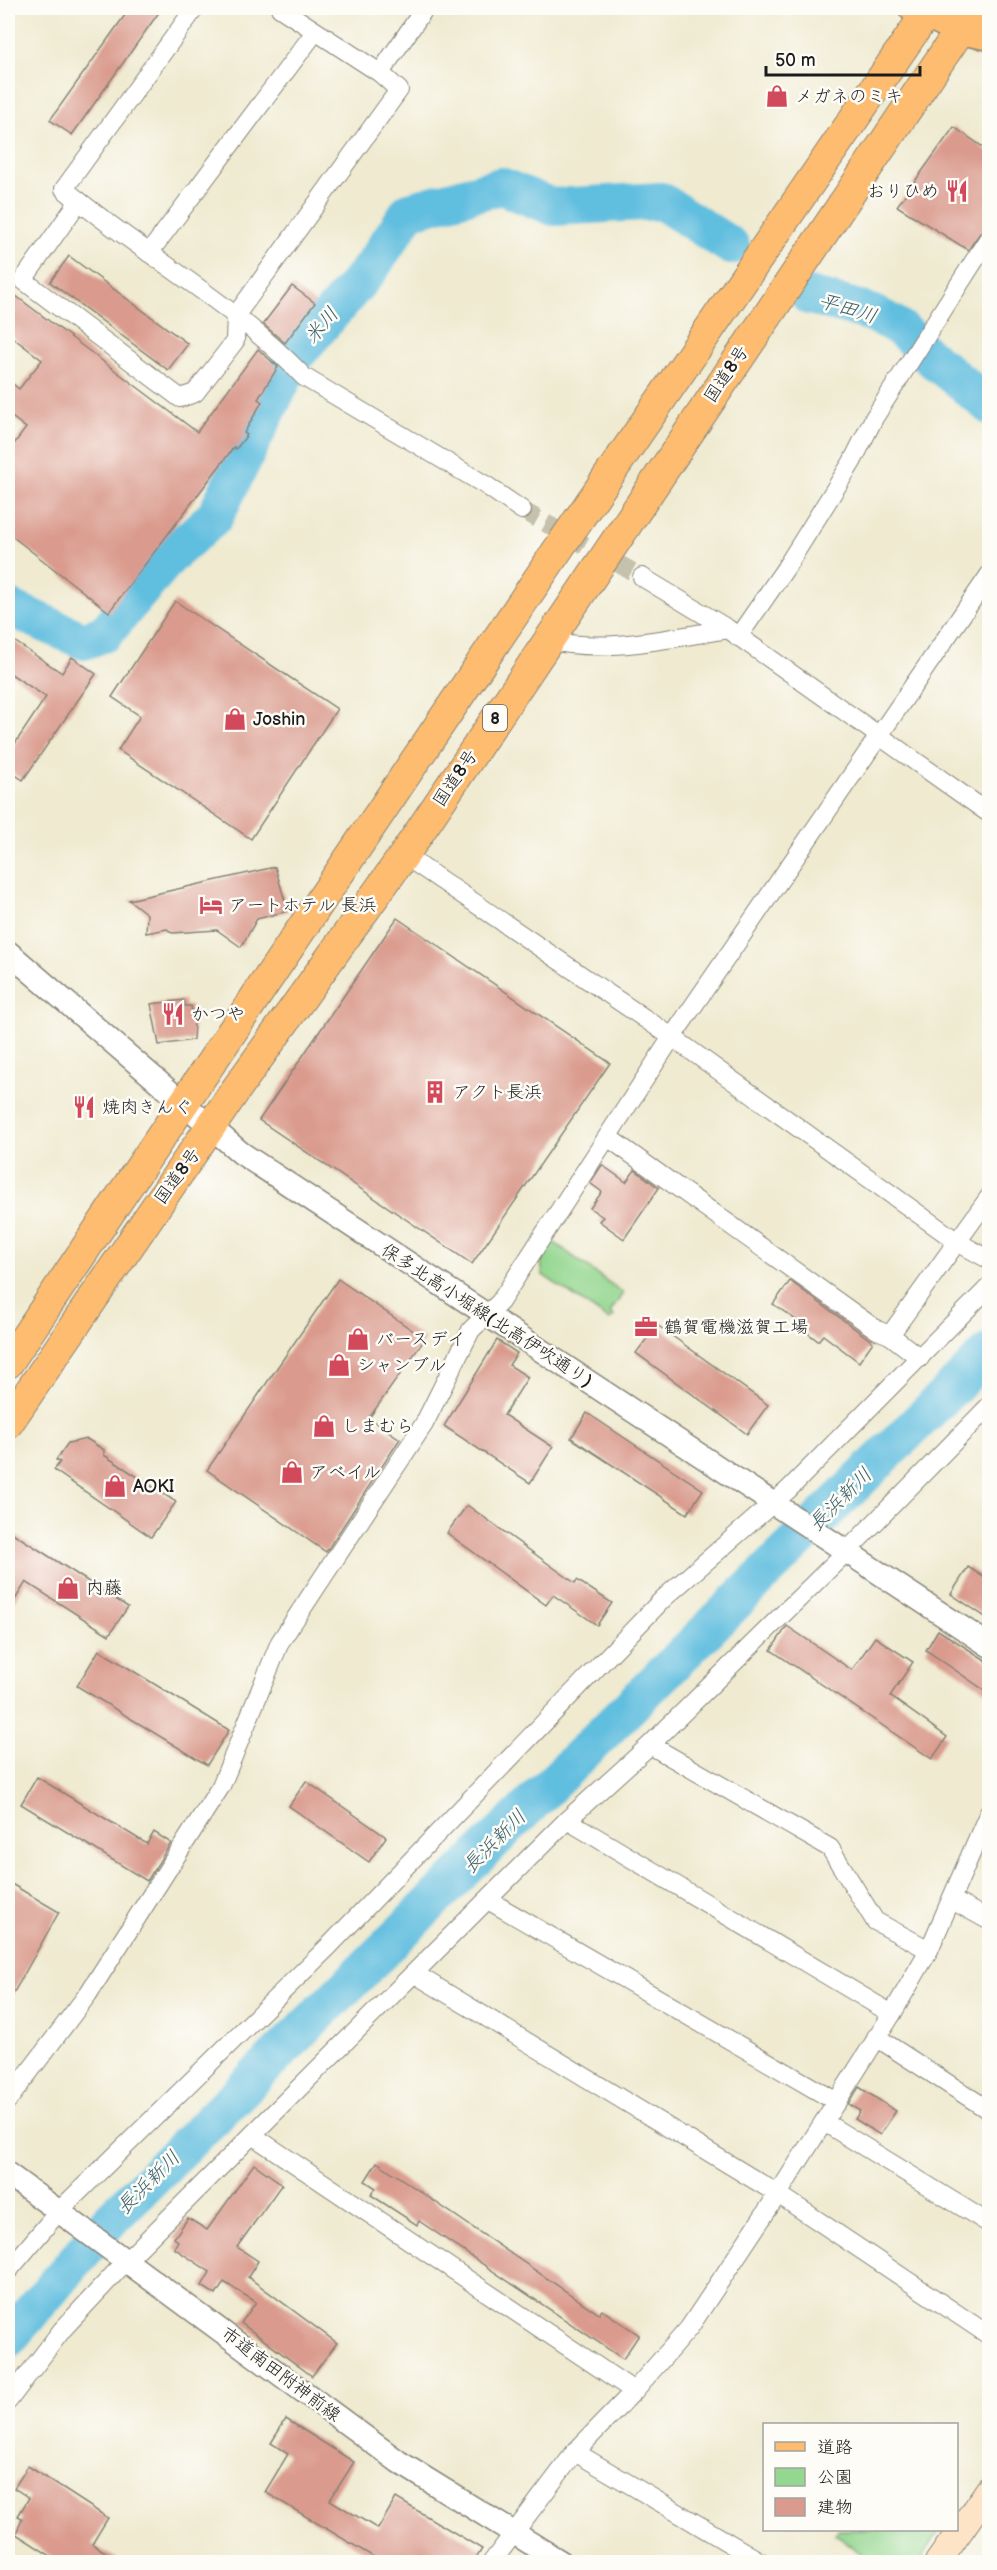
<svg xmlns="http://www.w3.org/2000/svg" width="997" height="2570" viewBox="0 0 997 2570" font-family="'Balsamiq Sans','Klee One',sans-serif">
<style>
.green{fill:#94d790;stroke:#587a56;stroke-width:1.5}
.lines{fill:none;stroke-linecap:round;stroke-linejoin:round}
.river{stroke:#61bedf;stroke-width:38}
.building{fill:#da9b8e}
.minor-tunnel{stroke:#c5c1ac;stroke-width:18;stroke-dasharray:18 9;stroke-linecap:butt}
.minor-casing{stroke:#868376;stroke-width:20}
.tertiary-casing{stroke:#868376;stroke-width:25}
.secondary-casing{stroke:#868376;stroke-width:28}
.primary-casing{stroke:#868376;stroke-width:31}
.trunk-casing{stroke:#868376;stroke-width:32}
.minor{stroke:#fff;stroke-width:18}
.tertiary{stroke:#fff;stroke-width:22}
.secondary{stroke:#fee4c6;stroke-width:26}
.primary{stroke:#fdbc70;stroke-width:28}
.trunk{stroke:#fdbc70;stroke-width:30}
.labels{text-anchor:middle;stroke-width:5;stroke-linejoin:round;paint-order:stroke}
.shield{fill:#fdfcf7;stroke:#605f5e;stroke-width:1.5}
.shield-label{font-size:16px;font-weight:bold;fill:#1c1c1c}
.poi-label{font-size:18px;fill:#1c1c1c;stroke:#fdfcf7;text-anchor:start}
.street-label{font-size:18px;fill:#1c1c1c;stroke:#fdfcf7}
.water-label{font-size:20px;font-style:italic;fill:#385d6a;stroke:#fdfcf7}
</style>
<rect width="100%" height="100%" fill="#fdfcf7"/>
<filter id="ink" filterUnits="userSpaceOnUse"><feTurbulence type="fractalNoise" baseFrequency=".0167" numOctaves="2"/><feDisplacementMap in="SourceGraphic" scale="12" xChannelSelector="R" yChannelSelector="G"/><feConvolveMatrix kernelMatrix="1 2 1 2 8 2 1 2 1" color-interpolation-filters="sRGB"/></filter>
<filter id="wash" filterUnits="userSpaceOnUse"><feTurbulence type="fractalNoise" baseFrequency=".008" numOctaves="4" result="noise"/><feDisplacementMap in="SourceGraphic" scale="24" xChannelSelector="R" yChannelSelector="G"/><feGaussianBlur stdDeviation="1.35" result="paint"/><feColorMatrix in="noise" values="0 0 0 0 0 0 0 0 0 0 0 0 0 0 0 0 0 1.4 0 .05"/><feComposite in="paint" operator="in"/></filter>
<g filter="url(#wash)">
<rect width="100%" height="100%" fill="#efead0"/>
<g class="green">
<path d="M 552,1241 L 623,1293 L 610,1313 L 614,1316 L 609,1320 L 543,1275 L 540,1257 Z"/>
<path d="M 838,2530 L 941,2530 L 919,2562 L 873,2562 L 835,2534 Z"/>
</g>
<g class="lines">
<g class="river">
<path d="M 809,296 C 847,306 889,312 916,343"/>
<path d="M 925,353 L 990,406"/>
<path d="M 8,607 L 84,641 L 105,633 L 170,556 L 215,516 L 294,357 L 370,269 L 409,211 L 501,186 L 553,207 L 661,201 L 731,246"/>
<path d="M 8,2339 L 112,2218 L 990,1351"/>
</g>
</g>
<g id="blocks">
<g class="building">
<path d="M 130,8 L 162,8 L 72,135 L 50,120 Z"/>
<path d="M 954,127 L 990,152 L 990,219 L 968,250 L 897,206 Z"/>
<path d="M 69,256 L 188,344 L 168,370 L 50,282 Z"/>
<path d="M 292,286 L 315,303 L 285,343 L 263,324 Z"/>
<path d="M 8,290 L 197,432 L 258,349 L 278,367 L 258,399 L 262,402 L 244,433 L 247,435 L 236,449 L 234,447 L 109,612 L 8,533 L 8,452 L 26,428 L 8,414 L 8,380 L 19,389 L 42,360 L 8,334 Z"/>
<path d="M 175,601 L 337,709 L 251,839 L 118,750 L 140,716 L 112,697 Z"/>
<path d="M 8,637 L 62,673 L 72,657 L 96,674 L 23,780 L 8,770 L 8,754 L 46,697 L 8,672 Z"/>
<path d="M 275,867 L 288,911 L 257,919 L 241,947 L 217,930 L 172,933 L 167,929 L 146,933 L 147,914 L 129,900 Z"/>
<path d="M 397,918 L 610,1063 L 472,1264 L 259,1120 Z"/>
<path d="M 184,1000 L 185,1006 L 191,1006 L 194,1023 L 193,1040 L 159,1045 L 151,1004 Z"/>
<path d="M 602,1165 L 626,1182 L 635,1170 L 659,1188 L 624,1239 L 599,1221 L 603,1217 L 590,1208 L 602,1192 L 590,1183 Z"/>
<path d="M 338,1279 L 425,1339 L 369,1418 L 400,1439 L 326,1552 L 207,1470 Z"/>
<path d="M 790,1281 L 873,1342 L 859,1362 L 823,1335 L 818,1341 L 800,1327 L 802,1324 L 773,1304 Z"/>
<path d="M 657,1325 L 768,1405 L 747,1434 L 636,1353 Z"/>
<path d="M 497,1340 L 517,1353 L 509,1365 L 528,1377 L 504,1415 L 553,1447 L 530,1483 L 444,1426 Z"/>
<path d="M 587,1413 L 703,1490 L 687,1514 L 571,1438 Z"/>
<path d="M 87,1439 L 104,1450 L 104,1455 L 176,1502 L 151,1537 L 54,1470 L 60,1462 L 56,1460 L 68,1443 Z"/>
<path d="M 467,1505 L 575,1583 L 577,1580 L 612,1603 L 597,1625 L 553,1595 L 546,1605 L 447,1533 Z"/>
<path d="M 8,1530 L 128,1607 L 109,1635 L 26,1582 L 8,1611 Z"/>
<path d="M 968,1567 L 990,1581 L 990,1620 L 951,1594 Z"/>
<path d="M 787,1626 L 852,1670 L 875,1637 L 913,1662 L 890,1696 L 947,1737 L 932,1759 L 771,1650 Z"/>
<path d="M 938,1630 L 990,1663 L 990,1694 L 926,1650 Z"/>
<path d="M 99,1650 L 229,1730 L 207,1765 L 77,1686 Z"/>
<path d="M 37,1777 L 147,1844 L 154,1832 L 171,1843 L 147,1881 L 21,1804 Z"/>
<path d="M 306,1781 L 386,1837 L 369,1862 L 289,1806 Z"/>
<path d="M 8,1882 L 59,1912 L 8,2003 Z"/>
<path d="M 859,2087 L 896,2111 L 880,2135 L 855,2119 L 860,2111 L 848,2104 Z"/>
<path d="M 377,2162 L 599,2314 L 602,2310 L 639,2335 L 623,2359 L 419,2221 L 417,2225 L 371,2195 L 376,2188 L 365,2181 Z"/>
<path d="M 254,2164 L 282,2184 L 237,2247 L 258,2261 L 248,2277 L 337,2343 L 312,2376 L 241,2323 L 256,2302 L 224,2282 L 216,2295 L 202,2286 L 210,2272 L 174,2248 L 178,2241 L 174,2238 L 188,2218 L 207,2230 Z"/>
<path d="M 286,2419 L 354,2462 L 330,2500 L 378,2529 L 396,2498 L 482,2549 L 474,2562 L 382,2562 L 265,2492 L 288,2454 L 271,2443 Z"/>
<path d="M 28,2466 L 108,2518 L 92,2544 L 122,2562 L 60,2562 L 16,2534 L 22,2518 L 18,2516 L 29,2498 L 14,2488 Z"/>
</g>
</g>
</g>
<g filter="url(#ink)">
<use href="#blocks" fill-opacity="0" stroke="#868376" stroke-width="1.5"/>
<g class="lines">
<path class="minor-tunnel" d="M 522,510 L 642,577"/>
<g class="minor-casing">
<g id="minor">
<path d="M 195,8 L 64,189 C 142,254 234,303 304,377 L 487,486 L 522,510"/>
<path d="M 380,73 L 425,8"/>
<path d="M 79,201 L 23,280 L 180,398 L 195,393 L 235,341 L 236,315 L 399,90 L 380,73 L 280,8"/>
<path d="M 149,253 L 315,32"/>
<path d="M 642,577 L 728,629"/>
<path d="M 738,637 L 785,569 L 852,462 L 874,418 L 990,236"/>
<path d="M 546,640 C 605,654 669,638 728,629 L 990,814"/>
<path d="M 404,855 L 672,1037 L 959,1243 L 990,1260"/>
<path d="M 609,1138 L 877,1330 L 890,1335"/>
<path d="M 920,1358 L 890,1335 L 990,1196"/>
<path d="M 650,1745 L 830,1848 L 875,1921 L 929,1950"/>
<path d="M 567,1820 L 892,2014"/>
<path d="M 488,1900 L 837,2102"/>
<path d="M 952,1900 L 990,1921"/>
<path d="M 415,1974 L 778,2194 L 990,2336"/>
<path d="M 876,2037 L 990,2111"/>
<path d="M 8,2100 L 88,1994 L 221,1786 L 280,1642 L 424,1424 L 471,1330 L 500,1302 L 672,1037 L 990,574"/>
<path d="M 824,2122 L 990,2224"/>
<path d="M 252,2135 L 634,2391"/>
<path d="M 8,2271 L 59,2211 L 329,1946 L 664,1598 L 788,1490 L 990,1286"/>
<path d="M 8,2401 L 62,2330 L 127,2260 L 567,1820 L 650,1745 L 846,1552 L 990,1405"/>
<path d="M 575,2452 L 761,2562"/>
<path d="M 492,2562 L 575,2452 L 634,2391 L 689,2328 L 778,2194 L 892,2014 L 929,1950 L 990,1810"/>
</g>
</g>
<g class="tertiary-casing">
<g id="tertiary">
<path d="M 8,952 L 241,1153 L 990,1646"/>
<path d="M 8,2174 L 399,2462 L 561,2562"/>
</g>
</g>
<g class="secondary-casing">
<path id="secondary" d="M 938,2562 L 990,2488"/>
</g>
<g class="primary-casing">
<path id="primary" d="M 913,8 L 960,30 L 990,36"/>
</g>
<g class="trunk-casing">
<g id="trunk">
<path d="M 8,1363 L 561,545 L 930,8"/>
<path d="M 8,1423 L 237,1088 L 404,855 L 975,8"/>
</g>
</g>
<use href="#minor" class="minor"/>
<use href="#tertiary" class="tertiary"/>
<use href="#secondary" class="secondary"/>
<use href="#primary" class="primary"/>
<use href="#trunk" class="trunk"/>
</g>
</g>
<defs>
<g id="shop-bare" transform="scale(1.8)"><path d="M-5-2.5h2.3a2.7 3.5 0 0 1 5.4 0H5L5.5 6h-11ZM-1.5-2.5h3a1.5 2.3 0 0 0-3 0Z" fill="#d1495b" stroke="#fdfcf7" stroke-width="2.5" paint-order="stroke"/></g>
<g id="restaurant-bare" transform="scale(1.8)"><path d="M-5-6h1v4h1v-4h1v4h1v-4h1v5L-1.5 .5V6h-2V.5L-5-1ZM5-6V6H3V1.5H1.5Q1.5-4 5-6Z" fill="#d1495b" stroke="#fdfcf7" stroke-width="2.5" paint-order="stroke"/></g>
<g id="hotel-bare" transform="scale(1.8)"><path d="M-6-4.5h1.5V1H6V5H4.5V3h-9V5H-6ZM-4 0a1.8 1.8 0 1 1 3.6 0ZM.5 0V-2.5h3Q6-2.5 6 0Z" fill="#d1495b" stroke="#fdfcf7" stroke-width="2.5" paint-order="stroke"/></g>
<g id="building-bare" transform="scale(1.8)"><path d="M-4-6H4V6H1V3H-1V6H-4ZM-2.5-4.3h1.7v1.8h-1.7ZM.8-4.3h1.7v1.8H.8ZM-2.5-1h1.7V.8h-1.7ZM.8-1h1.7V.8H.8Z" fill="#d1495b" stroke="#fdfcf7" stroke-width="2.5" paint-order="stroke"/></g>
<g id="office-bare" transform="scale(1.8)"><path d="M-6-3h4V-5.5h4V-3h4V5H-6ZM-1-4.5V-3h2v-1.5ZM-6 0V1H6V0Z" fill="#d1495b" stroke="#fdfcf7" stroke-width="2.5" paint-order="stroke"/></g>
</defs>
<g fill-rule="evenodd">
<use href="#shop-bare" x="777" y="96"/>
<use href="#restaurant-bare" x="957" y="191"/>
<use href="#shop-bare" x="235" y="719"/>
<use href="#hotel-bare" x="211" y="905"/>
<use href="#restaurant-bare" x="173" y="1014"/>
<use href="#building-bare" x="435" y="1092"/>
<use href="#restaurant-bare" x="84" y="1107"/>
<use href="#office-bare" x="646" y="1327"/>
<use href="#shop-bare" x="358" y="1339"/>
<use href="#shop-bare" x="339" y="1365"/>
<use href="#shop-bare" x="324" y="1426"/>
<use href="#shop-bare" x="292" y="1472"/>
<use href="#shop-bare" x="115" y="1486"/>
<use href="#shop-bare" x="68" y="1588"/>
</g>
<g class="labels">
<rect class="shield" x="483" y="705" width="24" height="26" rx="4.5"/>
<g class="shield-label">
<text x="495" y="724">8</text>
</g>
<g class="poi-label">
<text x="795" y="102">メガネのミキ</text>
<text x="939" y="197" text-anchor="end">おりひめ</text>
<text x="253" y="725">Joshin</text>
<text x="229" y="911">アートホテル 長浜</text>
<text x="191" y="1020">かつや</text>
<text x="453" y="1098">アクト長浜</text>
<text x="102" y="1113">焼肉きんぐ</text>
<text x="664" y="1333">鶴賀電機滋賀工場</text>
<text x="376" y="1345">バースデイ</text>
<text x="357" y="1371">シャンブル</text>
<text x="342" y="1432">しまむら</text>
<text x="310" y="1478">アベイル</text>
<text x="133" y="1492">AOKI</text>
<text x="86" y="1594">内藤</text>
</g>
<g class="street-label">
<text transform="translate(726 374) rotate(-56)" y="6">国道8号</text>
<text transform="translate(455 778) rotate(-56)" y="6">国道8号</text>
<text transform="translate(177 1176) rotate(-54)" y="6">国道8号</text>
<text transform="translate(487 1315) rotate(33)" y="6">保多北高小堀線(北高伊吹通り)</text>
<text transform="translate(281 2374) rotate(37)" y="6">市道南田附神前線</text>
</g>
<g class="water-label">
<text transform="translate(848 308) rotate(17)" y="7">平田川</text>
<text transform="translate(321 325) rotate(-49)" y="7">米川</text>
<text transform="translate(840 1499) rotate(-45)" y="7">長浜新川</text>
<text transform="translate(494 1841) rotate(-45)" y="7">長浜新川</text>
<text transform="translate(148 2182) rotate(-45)" y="7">長浜新川</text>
</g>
</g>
<rect width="997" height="2570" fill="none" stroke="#fdfcf7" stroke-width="30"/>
<rect x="763" y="2423" width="195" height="108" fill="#fdfcf7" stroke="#a3a29f" stroke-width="1.5"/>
<rect x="775" y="2442" width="30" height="9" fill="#fdbc70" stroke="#a3a29f" stroke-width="1.5"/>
<text x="817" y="2453" font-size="18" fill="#1c1c1c">道路</text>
<rect x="775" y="2468" width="30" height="18" fill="#94d790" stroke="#a3a29f" stroke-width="1.5"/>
<text x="817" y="2483" font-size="18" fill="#1c1c1c">公園</text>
<rect x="775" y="2498" width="30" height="18" fill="#da9b8e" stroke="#a3a29f" stroke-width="1.5"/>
<text x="817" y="2513" font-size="18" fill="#1c1c1c">建物</text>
<path d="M766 66v9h154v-9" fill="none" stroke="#1c1c1c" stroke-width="3"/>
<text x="775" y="66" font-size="18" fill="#1c1c1c" stroke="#fdfcf7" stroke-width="4.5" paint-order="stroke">50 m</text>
</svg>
